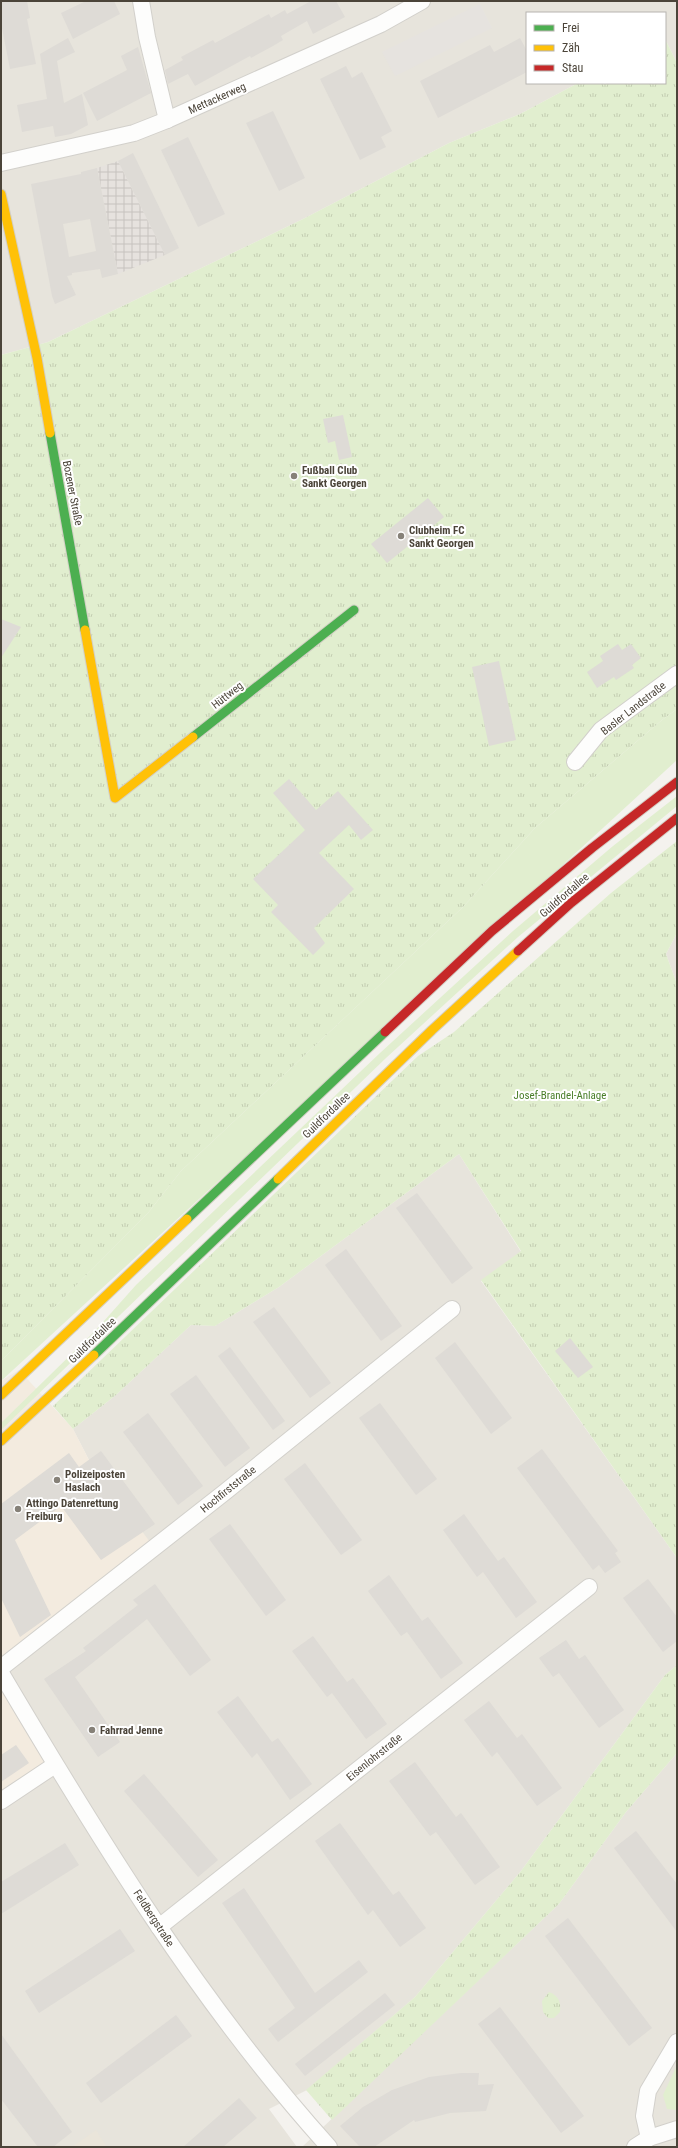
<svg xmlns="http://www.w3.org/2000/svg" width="678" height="2148" viewBox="0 0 678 2148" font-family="'Roboto Condensed',sans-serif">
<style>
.residential{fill:#e7e4dc}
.commercial{fill:#f3ebdf}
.industrial{fill:url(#industrial-grid)}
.education{fill:#eae5da}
.grass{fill:#e1eecf}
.park{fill:url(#park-tufts)}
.parking{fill:#e6e3df}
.building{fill:#dedbd6;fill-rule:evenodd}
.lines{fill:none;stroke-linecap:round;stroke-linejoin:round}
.street-casing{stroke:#d2d0cb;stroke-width:18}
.fast-casing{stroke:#d3cfc5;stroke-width:11}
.slow-casing{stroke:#d3cfc5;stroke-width:11}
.jam-casing{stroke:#d3cfc5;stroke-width:11}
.street{stroke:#fdfdfc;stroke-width:16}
.fast{stroke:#4caf50;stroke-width:9}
.slow{stroke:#ffc107;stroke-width:9}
.jam{stroke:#c62828;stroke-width:9}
.poi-dot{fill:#868178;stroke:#fff;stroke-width:1.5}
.labels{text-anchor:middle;stroke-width:4;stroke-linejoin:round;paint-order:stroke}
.street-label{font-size:11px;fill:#4b4439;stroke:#fff}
.poi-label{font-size:11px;font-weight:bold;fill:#4b4439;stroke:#fff;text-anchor:start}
.park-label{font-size:11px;fill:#4a7f2a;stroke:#fff}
</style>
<defs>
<pattern id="industrial-grid" width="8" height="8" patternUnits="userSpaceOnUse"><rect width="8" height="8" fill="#e6e2de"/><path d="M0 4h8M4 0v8" fill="none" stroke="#c7c3bf"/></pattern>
<pattern id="park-tufts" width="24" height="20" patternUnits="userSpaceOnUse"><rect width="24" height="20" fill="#e1eecf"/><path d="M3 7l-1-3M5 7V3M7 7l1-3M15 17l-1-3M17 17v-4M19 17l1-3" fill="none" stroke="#c3cdb2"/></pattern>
</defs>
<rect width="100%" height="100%" fill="#f4f2ee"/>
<g class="residential">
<path d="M 1,1 L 677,1 L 677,63 L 665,39 L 665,13 L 527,13 L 527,83 L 578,83 L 520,114 L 449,143 L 303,219 L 48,342 L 1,355 Z"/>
<path d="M 677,933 L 677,984 L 666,954 Z"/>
<path d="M 459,1154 L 521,1252 L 481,1281 L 677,1558 L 677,1665 L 665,1675 L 521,1871 L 415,1997 L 307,2090 L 269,2109 L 297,2147 L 1,2147 L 1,1678 L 152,1546 L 89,1460 L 73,1429 L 116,1395 L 191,1325 L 215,1326 L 279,1287 Z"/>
<path d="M 677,1753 L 677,2147 L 302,2147 L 559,1904 L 626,1812 Z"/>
</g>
<g class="commercial">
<path d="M 19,1370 L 73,1429 L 89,1460 L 153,1546 L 1,1666 L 1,1381 Z"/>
<path d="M 1,1678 L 52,1764 L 1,1798 Z"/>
</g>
<path class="industrial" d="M 118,161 L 165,255 L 118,274 L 97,168 Z"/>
<path class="education" d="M 96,2130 L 107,2147 L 72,2147 Z"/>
<g class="grass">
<path d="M 677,709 L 677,760 L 1,1381 L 1,1361 L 148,1213 L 181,1171 L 463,907 L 535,828 L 662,720 Z"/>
<path d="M 677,796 L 677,806 L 518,937 L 386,1058 L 1,1430 L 1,1423 L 95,1331 L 136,1285 L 380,1053 L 513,931 L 613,846 Z"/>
<path d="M 677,2065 L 677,2110 L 667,2109 L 663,2095 Z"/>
</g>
<g class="park">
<path d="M 665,39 L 677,63 L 677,709 L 662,720 L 535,828 L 463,907 L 181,1171 L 148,1213 L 1,1361 L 1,355 L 48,342 L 303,219 L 449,143 L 520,114 L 578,83 L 665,83 Z"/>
<path d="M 677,841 L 677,933 L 666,954 L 677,984 L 677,1558 L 481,1280 L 521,1251 L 459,1154 L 279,1287 L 215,1326 L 191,1325 L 116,1395 L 73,1429 L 53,1406 L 418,1056 L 454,1032 L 611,893 Z"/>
<path d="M 677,1665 L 677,1753 L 626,1812 L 559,1904 L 332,2120 L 306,2090 L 415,1997 L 521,1871 L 665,1675 Z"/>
<path d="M 549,1992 C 559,1996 561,2002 560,2012 L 554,2018 L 548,2018 L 543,2012 L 542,2001 Z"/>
</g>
<path class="parking" d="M 480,4 L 492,28 L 395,76 L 382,52 Z"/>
<g class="building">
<path d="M 1,1 L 27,1 L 30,18 L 27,19 L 36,64 L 10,69 L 1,23 Z"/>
<path d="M 86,1 L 114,1 L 120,14 L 73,39 L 61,13 Z"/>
<path d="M 311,1 L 336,1 L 345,17 L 313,34 L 307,21 L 281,36 L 283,40 L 273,46 L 251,58 L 250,56 L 195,86 L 188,74 L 168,84 L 165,70 L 183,60 L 181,57 L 213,40 L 215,43 L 269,14 L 271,18 L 285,10 L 287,14 Z"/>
<path d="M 68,38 L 75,52 L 57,61 L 64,103 L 82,94 L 88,125 L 71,134 L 55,137 L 53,126 L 22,132 L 17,105 L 47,99 L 40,54 Z"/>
<path d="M 520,38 L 527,51 L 527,72 L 438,118 L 420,81 L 490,45 L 494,52 Z"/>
<path d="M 138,47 L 151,93 L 97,121 L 83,93 L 127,70 L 121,56 Z"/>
<path d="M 346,66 L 352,78 L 362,72 L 392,131 L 381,137 L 386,147 L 360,160 L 320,79 Z"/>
<path d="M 273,111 L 305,178 L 279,191 L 246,123 Z"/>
<path d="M 188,137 L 225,214 L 198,227 L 161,150 Z"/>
<path d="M 133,153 L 179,248 L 165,255 L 118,161 Z"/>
<path d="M 97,168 L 118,274 L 102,278 L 100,269 L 72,273 L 72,275 L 67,276 L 76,295 L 55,304 L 52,296 L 31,184 L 81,174 L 81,172 ZM 90,219 L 96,251 L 69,257 L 63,224 Z"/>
<path d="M 343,415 L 352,457 L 339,460 L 335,441 L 328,443 L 323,419 Z"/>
<path d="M 428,498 L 444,517 L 387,563 L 371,544 Z"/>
<path d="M 1,619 L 21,627 L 1,658 Z"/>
<path d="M 618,644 L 622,650 L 631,644 L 641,658 L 632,665 L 634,668 L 616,680 L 614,677 L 597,688 L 587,672 L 603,661 L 600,656 Z"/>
<path d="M 499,661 L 516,740 L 489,746 L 472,667 Z"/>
<path d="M 289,779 L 316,810 L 338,791 L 373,830 L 361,840 L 349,825 L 319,853 L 354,889 L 314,928 L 325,943 L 313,955 L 271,912 L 278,905 L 253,879 L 305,830 L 273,793 Z"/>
<path d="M 417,1193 L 473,1268 L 452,1284 L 396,1208 Z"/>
<path d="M 346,1249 L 402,1326 L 381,1341 L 325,1265 Z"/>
<path d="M 274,1307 L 331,1383 L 310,1398 L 253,1322 Z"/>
<path d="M 570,1338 L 593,1367 L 578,1378 L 555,1351 Z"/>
<path d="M 455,1342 L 512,1418 L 491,1434 L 435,1358 Z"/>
<path d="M 230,1347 L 285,1421 L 273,1430 L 218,1356 Z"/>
<path d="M 196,1375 L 250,1448 L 225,1467 L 170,1394 Z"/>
<path d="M 380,1403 L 437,1479 L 416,1495 L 359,1418 Z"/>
<path d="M 148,1413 L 203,1486 L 178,1505 L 123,1432 Z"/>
<path d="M 542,1449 L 618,1551 L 615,1553 L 621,1562 L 605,1573 L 599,1565 L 593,1570 L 517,1468 Z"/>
<path d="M 101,1451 L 155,1524 L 101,1560 L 61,1506 L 15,1540 L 51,1615 L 20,1637 L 1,1598 L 1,1504 L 69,1453 L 79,1467 Z"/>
<path d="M 305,1463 L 362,1540 L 341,1555 L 284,1479 Z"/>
<path d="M 464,1514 L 498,1561 L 504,1557 L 537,1602 L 516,1618 L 483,1572 L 477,1577 L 443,1530 Z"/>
<path d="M 230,1524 L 286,1600 L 266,1616 L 209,1539 Z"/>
<path d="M 389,1575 L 422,1621 L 428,1617 L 463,1663 L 441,1679 L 407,1632 L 401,1636 L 368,1591 Z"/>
<path d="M 648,1579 L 677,1617 L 677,1641 L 663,1652 L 623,1598 Z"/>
<path d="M 155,1584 L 211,1660 L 190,1676 L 147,1619 L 75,1677 L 120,1742 L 98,1757 L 44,1679 L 86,1651 L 83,1648 L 138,1605 L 133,1600 Z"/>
<path d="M 313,1636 L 347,1682 L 353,1678 L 387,1724 L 366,1739 L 332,1693 L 327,1697 L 292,1651 Z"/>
<path d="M 566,1640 L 579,1659 L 585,1655 L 624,1710 L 599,1728 L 559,1673 L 553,1677 L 539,1658 Z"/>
<path d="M 238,1696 L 272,1742 L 278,1738 L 312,1784 L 290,1800 L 257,1753 L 252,1758 L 217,1712 Z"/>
<path d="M 489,1701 L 517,1738 L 522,1734 L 562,1788 L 537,1806 L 497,1752 L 492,1757 L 464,1720 Z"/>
<path d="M 16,1745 L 29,1763 L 1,1782 L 1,1755 Z"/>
<path d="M 415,1762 L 456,1817 L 461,1813 L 500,1867 L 475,1885 L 436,1832 L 430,1836 L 389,1781 Z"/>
<path d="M 144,1774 L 218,1860 L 198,1877 L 124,1791 Z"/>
<path d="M 340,1823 L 393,1895 L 399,1891 L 426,1928 L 400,1947 L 373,1910 L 368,1915 L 315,1841 Z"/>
<path d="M 636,1831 L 677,1884 L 677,1932 L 614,1848 Z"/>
<path d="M 65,1843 L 79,1865 L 1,1914 L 1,1882 Z"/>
<path d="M 244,1888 L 315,1993 L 359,1960 L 368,1972 L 278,2042 L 268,2029 L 295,2008 L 222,1903 Z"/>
<path d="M 568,1918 L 652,2028 L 629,2046 L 545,1936 Z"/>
<path d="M 120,1929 L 135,1951 L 39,2013 L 25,1991 Z"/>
<path d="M 385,1993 L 395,2005 L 305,2076 L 295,2064 Z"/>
<path d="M 500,2007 L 584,2116 L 561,2133 L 478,2024 Z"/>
<path d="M 176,2015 L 192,2036 L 101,2103 L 86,2083 Z"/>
<path d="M 1,2034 L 72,2132 L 53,2147 L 38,2147 L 1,2099 Z"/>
<path d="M 461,2073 L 479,2073 L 478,2085 L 494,2084 L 486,2111 L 450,2113 L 415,2122 L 414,2120 L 374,2147 L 360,2147 L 340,2126 L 363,2107 L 392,2090 L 429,2077 Z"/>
<path d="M 239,2098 L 257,2118 L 223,2147 L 183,2147 Z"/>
</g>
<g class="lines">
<g class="street-casing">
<g id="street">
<path d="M 141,1 L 147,37 L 167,120"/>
<path d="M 1,163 L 134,133 L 167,120 L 381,24 L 422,1"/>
<path d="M 575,762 L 601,730 L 677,674"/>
<path d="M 1,1668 L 225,1492 L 452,1309"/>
<path d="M 1,1673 C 99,1839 200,2004 329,2147"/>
<path d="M 1,1801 L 55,1765"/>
<path d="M 159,1927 L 589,1587"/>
<path d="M 649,2138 L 644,2116 L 648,2091 L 677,2042"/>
<path d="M 635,2147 L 649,2138 L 677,2129"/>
</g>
</g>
<g class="fast-casing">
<g id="fast">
<path d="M 50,433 L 85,630"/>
<path d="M 193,737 L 354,610"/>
<path d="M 187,1219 L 385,1032"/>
<path d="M 94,1355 L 278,1179"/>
</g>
</g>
<g class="slow-casing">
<g id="slow">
<path d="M 1,194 L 37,358 L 50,433"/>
<path d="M 85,630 L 115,798 L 193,737"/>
<path d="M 278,1179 L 432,1030 L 518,951"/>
<path d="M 74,1326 L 187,1219"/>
<path d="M 1,1395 L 74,1326"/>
<path d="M 1,1441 L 94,1355"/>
</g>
</g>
<g class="jam-casing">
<g id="jam">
<path d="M 518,951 L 571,903 L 677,818"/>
<path d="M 385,1032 L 492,931 L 592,848 L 677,782"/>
</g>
</g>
<use href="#street" class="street"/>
<use href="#fast" class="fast"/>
<use href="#slow" class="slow"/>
<use href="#jam" class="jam"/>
</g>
<g class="poi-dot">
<circle cx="294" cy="476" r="4"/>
<circle cx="401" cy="536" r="4"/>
<circle cx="57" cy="1480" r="4"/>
<circle cx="18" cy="1509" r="4"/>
<circle cx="92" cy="1730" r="4"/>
</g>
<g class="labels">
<g class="street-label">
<text transform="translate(217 98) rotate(-24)" y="4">Mettackerweg</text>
<text transform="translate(73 493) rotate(79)" y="4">Bozener Straße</text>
<text transform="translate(227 695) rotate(-38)" y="4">Hüttweg</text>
<text transform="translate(633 708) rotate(-38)" y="4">Basler Landstraße</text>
<text transform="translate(564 895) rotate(-41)" y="4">Guildfordallee</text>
<text transform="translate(326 1115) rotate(-44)" y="4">Guildfordallee</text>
<text transform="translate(92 1340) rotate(-44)" y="4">Guildfordallee</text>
<text transform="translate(228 1489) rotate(-39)" y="4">Hochfirststraße</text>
<text transform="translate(374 1757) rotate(-39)" y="4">Eisenlohrstraße</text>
<text transform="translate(154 1918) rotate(57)" y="4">Feldbergstraße</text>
</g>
<g class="poi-label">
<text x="302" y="474">Fußball Club<tspan x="302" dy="13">Sankt Georgen</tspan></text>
<text x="409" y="534">Clubheim FC<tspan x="409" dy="13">Sankt Georgen</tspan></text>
<text x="65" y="1478">Polizeiposten<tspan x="65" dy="13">Haslach</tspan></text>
<text x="26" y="1507">Attingo Datenrettung<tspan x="26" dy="13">Freiburg</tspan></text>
<text x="100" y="1734">Fahrrad Jenne</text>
</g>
<g class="park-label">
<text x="560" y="1099">Josef-Brandel-Anlage</text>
</g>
</g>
<rect width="678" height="2148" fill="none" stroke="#4b4439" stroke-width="4"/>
<rect x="526" y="12" width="140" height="72" fill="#ffffff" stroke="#b7b4b0"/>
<rect x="534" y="25" width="20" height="6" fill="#4caf50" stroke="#b7b4b0"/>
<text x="562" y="32" font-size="12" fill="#4b4439">Frei</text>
<rect x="534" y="45" width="20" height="6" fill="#ffc107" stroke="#b7b4b0"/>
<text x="562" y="52" font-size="12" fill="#4b4439">Zäh</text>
<rect x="534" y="65" width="20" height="6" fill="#c62828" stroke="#b7b4b0"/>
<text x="562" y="72" font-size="12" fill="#4b4439">Stau</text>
</svg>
